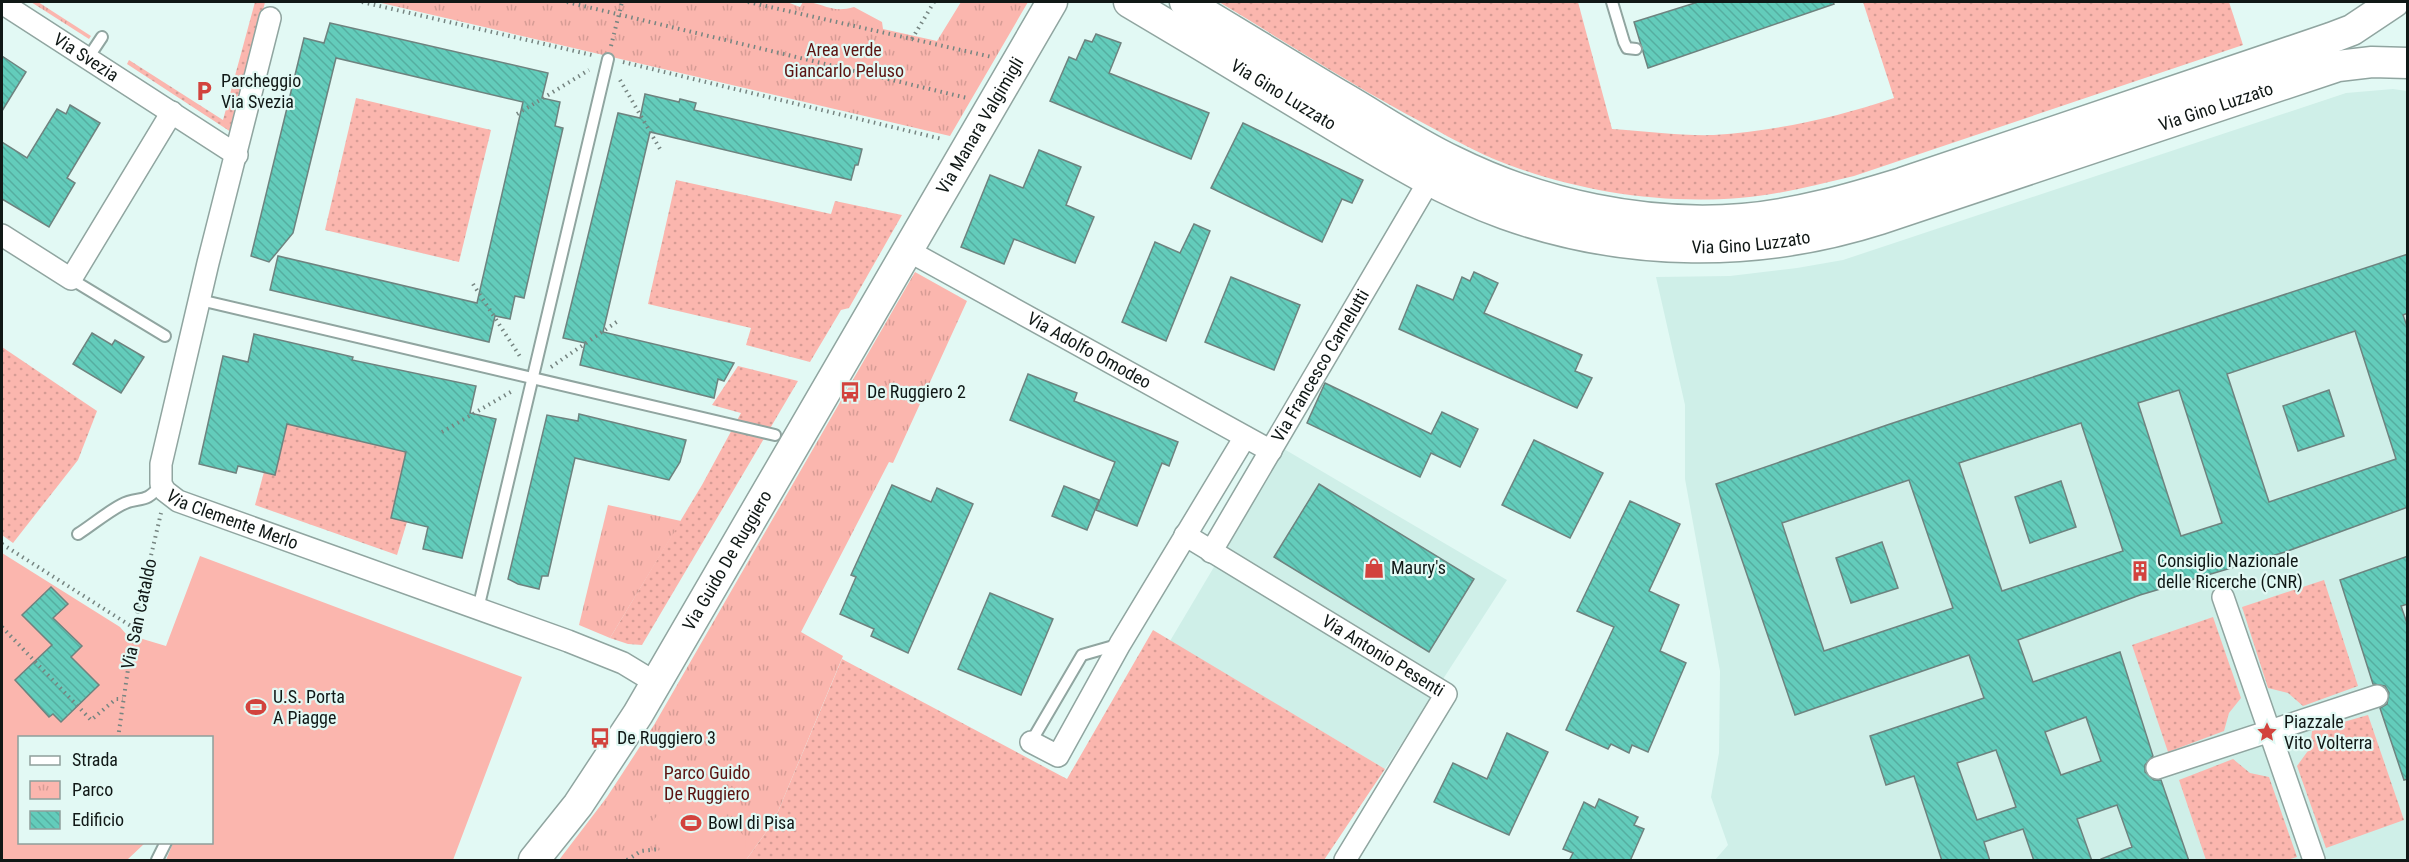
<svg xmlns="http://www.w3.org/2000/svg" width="2409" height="862" viewBox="0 0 2409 862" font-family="'Roboto Condensed',sans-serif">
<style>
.built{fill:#cfefe8}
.grass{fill:url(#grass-dots)}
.park{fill:url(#park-tufts)}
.pitch{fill:#fbb6ae}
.building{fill:url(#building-back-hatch);stroke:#6e837f;stroke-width:1.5;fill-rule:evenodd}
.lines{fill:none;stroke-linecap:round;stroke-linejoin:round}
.lane-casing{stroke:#90a5a0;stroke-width:14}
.street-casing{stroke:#90a5a0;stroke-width:24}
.secondary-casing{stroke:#90a5a0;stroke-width:33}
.path{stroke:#768581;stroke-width:4;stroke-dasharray:1.5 4.5;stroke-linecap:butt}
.lane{stroke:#fff;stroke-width:10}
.street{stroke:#fff;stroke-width:21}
.secondary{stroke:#fff;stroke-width:30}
.labels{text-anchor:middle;stroke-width:4.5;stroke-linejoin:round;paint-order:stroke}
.park-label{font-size:18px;fill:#5b1311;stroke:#e2f9f4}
.street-label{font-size:18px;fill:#101816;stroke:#e2f9f4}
.poi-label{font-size:18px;fill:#101816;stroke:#e2f9f4;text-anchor:start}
</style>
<defs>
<pattern id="grass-dots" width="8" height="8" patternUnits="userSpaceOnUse" patternTransform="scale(1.5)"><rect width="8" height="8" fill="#fbb6ae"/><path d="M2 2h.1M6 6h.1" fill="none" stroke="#d69c95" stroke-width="1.8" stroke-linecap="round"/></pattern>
<pattern id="park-tufts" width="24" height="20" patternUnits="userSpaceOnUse" patternTransform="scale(1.5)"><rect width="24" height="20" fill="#fbb6ae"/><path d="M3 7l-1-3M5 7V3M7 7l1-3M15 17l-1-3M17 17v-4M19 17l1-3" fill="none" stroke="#d69c95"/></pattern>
<pattern id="building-back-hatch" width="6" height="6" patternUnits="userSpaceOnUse" patternTransform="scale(1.5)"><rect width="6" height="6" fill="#63ccbb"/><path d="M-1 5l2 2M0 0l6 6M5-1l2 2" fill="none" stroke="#55aea0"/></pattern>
</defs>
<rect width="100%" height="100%" fill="#e2f9f4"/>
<g class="built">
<path d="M 2393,89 L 2407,91 L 2407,860 L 1715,860 L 1728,845 L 1711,797 L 1719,753 L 1720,671 L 1685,479 L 1685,405 L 1656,277 L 1730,276 L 1797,268 L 1843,260 L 2346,93 Z"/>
<path d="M 1284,449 L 1507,580 L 1385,769 L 1170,641 Z"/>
</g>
<g class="grass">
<path d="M 255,2 L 265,2 L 234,134 L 127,64 L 129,60 L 223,120 Z"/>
<path d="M 1219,2 L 1578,2 L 1612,129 C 1644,131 1682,136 1714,135 C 1776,131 1835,118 1894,98 L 1863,2 L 2229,2 L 2243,45 L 1854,176 C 1816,185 1778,195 1739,198 C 1665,204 1589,193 1520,169 C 1487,158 1456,141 1425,124 C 1355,87 1287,43 1219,2 Z"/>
<path d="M 356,98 L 491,130 L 459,262 L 325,230 Z"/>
<path d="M 676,180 L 831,214 L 835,201 L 902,215 L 849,308 L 841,310 L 810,362 L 746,345 L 751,328 L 648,304 Z"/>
<path d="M 2,347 L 97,411 L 78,460 L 13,543 L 2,535 Z"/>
<path d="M 738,366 L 798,381 L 642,645 L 628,644 L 610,638 L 702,485 L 741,413 L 712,405 Z"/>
<path d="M 287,424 L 406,452 L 391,517 L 407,522 L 397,555 L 255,505 L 264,472 Z"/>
<path d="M 2324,580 L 2358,686 L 2303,706 L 2288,693 L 2268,688 L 2242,607 Z"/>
<path d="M 2213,617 L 2241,698 L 2229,713 L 2224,731 L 2168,752 L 2132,645 Z"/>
<path d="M 1153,630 L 1385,769 L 1324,860 L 746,860 L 774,821 L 842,659 L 1067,779 Z"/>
<path d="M 2368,715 L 2404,820 L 2326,848 L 2297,766 L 2310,748 L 2312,731 Z"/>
<path d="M 2233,759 L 2250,773 L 2269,777 L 2297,857 L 2287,860 L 2206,860 L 2179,780 Z"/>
</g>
<g class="park">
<path d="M 31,2 L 38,2 L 91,36 L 89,39 Z"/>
<path d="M 377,2 L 787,2 L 800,7 L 803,2 C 823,2 831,14 854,7 L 882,22 L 883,29 L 937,41 L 961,2 L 1028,2 L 950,136 Z"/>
<path d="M 915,272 L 967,301 L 893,463 L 889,462 L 801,632 L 843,656 L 774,821 L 746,860 L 559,860 L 607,797 L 654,725 Z"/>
<path d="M 608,505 L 681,521 L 610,638 L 579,625 Z"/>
</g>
<g class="pitch">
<path d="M 2,553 L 120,627 L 126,634 L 166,646 L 200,556 L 522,677 L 453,860 L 166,860 L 173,843 L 212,842 L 212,738 L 20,738 L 20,842 L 145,843 L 127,860 L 2,860 Z"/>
<path d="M 690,791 L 704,794 L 745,837 L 746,847 L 738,860 L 658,860 L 660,849 L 648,828 C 657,813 674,798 690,791 Z"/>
</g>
<g class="building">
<path d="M 1698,2 L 1833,2 L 1834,4 L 1648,68 L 1634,22 Z"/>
<path d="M 330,23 L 548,73 L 542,98 L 560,102 L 555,126 L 563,128 L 524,298 L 515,296 L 510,319 L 495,316 L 489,342 L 270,290 L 278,256 L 477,303 L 523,102 L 336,58 L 293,233 L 269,262 L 251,256 L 304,38 L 324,43 Z"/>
<path d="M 1096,34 L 1121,43 L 1109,73 L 1209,113 L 1191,159 L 1050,101 L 1069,57 L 1076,60 L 1085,40 L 1092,42 Z"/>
<path d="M 2,56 L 26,72 L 2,111 Z"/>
<path d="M 645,94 L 679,102 L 680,99 L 696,103 L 694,110 L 862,149 L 858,165 L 855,165 L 851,180 L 650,132 L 603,332 L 734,363 L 724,381 L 718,379 L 714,398 L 580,365 L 585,343 L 563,338 L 618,113 L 640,118 Z"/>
<path d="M 70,105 L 100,123 L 67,178 L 75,183 L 49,227 L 2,199 L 2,142 L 27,158 L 57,109 L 66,114 Z"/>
<path d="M 1243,123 L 1363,180 L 1352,203 L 1342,199 L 1322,242 L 1211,188 Z"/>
<path d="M 1039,150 L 1081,167 L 1066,205 L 1094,217 L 1075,263 L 1014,239 L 1004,264 L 961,247 L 990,175 L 1023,188 Z"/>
<path d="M 1194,224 L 1210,231 L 1166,341 L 1122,322 L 1155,242 L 1180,253 Z"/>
<path d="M 2408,254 L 2408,313 L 2403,315 L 2408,329 L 2408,507 L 2285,552 L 2140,595 L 2018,640 L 2033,682 L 2120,652 L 2153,756 L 2145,765 L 2145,772 L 2154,780 L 2161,780 L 2189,861 L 2101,861 L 2101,859 L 2132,847 L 2117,805 L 2077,819 L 2092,861 L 2034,861 L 2023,829 L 1984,842 L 1990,861 L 1942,861 L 1914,776 L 1886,785 L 1870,736 L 1984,698 L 1969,655 L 1795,715 L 1716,484 L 1890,424 ZM 2355,331 L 2396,459 L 2269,502 L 2227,374 ZM 2179,390 L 2222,523 L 2181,536 L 2138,403 ZM 2081,423 L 2123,551 L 2002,591 L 1959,463 ZM 1909,480 L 1953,608 L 1824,651 L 1782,523 ZM 2086,717 L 2101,761 L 2061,775 L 2045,732 ZM 1996,750 L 2016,807 L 1977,820 L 1957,763 Z"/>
<path d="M 1474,272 L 1498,283 L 1484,313 L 1582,355 L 1575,371 L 1592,378 L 1577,408 L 1399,329 L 1417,285 L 1453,300 L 1462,277 L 1470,281 Z"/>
<path d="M 1231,277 L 1300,305 L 1274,370 L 1205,342 Z"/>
<path d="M 92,333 L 112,345 L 115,340 L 144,357 L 121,393 L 73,364 Z"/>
<path d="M 254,334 L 353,357 L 352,360 L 476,386 L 470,413 L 496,419 L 462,558 L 423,549 L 428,527 L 391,518 L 406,452 L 287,424 L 275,475 L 238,466 L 236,473 L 199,464 L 223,356 L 248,362 Z"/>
<path d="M 1028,374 L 1077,393 L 1074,401 L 1178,442 L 1169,466 L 1162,463 L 1137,526 L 1096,510 L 1115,462 L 1010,420 Z"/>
<path d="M 1325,383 L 1431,434 L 1442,412 L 1478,429 L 1460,467 L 1431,453 L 1420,477 L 1307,423 Z"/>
<path d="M 2329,390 L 2344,436 L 2298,451 L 2283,406 Z"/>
<path d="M 579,414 L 686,440 L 680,462 L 669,480 L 575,458 L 548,576 L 542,576 L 539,589 L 518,584 L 508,579 L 547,415 L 578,421 Z"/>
<path d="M 1534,440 L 1603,473 L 1570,538 L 1502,505 Z"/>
<path d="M 2061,481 L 2076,527 L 2030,543 L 2015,497 Z"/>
<path d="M 1319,484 L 1474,579 L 1429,652 L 1274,557 Z"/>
<path d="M 892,485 L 931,502 L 937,488 L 973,504 L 908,653 L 871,636 L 874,629 L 840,614 L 856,577 L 851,575 Z"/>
<path d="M 1064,486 L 1099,500 L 1087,530 L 1052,516 Z"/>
<path d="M 1630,501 L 1680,524 L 1649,591 L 1679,605 L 1660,651 L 1686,663 L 1648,752 L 1632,745 L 1629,753 L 1611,744 L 1608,749 L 1566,730 L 1614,627 L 1577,611 Z"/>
<path d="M 1882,542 L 1898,588 L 1851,603 L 1836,558 Z"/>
<path d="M 2408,556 L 2408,604 L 2401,606 L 2408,626 L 2408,779 L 2404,780 L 2380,708 L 2387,704 L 2389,693 L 2385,686 L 2373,684 L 2340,580 Z"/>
<path d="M 51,587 L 68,604 L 53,618 L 82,646 L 71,657 L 99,685 L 61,722 L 53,714 L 49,717 L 15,680 L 52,645 L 22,615 Z"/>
<path d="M 990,593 L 1053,619 L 1021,695 L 958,669 Z"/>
<path d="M 1507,733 L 1548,752 L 1509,835 L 1434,802 L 1453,763 L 1487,779 Z"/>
<path d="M 1599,799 L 1638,817 L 1634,825 L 1644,829 L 1630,861 L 1569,861 L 1573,853 L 1563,849 L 1584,802 L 1595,808 Z"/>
</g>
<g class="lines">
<g class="lane-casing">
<g id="lane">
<path d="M 1612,2 L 1624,42 L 1627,48 L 1636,49"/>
<path d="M 88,58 L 102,37"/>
<path d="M 71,279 L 165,336"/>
<path d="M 200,300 L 775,435"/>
<path d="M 78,534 C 92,525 106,513 121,505 C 139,495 145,506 161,484"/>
<path d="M 478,609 L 608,59"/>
<path d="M 1031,742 L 1082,655 L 1117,645"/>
<path d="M 157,860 L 166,842"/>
</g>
</g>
<g class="street-casing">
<g id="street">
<path id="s1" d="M 2,3 L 237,155"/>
<path id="s2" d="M 270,18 L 208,263 L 161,464 L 161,484 L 165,491 L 178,501 L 568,641 L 623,663 L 656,683"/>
<path d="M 2,235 L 71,279 L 172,112"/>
<path id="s3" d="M 907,250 L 1271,451"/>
<path id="s4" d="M 1185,535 L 1446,694 L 1345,860"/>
<path id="s5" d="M 1211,552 L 1429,181"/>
<path d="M 2223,597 L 2314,860"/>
<path d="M 1031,742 L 1058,756 L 1120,644 L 1245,437"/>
<path d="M 2157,768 L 2377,696"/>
</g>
</g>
<g class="secondary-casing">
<g id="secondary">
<path id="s6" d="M 1129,2 C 1193,40 1256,78 1320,117 C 1380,153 1439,190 1505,214 C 1626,257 1758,258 1880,219 L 2338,66 L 2372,62 L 2408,63"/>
<path d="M 1185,2 C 1238,33 1290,66 1344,98 C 1380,119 1415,143 1453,161 C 1542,205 1645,227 1743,219 C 1798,214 1850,199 1902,183 L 2331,38 L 2352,30 L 2394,2"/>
<path id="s7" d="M 534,860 L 578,805 L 638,714 L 1052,2"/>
</g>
</g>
<g class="path">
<path d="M 362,2 L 592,55"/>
<path d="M 567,2 L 967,98"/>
<path d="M 748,2 L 992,57"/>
<path d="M 912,39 L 934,2"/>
<path d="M 611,46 L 622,2"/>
<path d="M 623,62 L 942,139"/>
<path d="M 620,80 L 660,149"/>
<path d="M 517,114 L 589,70"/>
<path d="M 473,284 L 521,358"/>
<path d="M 551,367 L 618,321"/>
<path d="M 442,432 L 514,390"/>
<path d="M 2,544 L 134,628"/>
<path d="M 2,627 L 91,720 L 116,699 L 123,699"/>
<path d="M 118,738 L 134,628 L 161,513"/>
<path d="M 627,860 L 641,851 L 660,849"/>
</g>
<use href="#lane" class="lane"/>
<use href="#street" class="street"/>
<use href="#secondary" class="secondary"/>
</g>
<defs>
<g id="parking-bare" transform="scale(1.62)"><path d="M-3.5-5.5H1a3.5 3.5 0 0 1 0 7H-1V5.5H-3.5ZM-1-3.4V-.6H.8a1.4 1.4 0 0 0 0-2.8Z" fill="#d2433d" stroke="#e2f9f4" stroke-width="2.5" paint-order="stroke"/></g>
<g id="bus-bare" transform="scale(1.62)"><path d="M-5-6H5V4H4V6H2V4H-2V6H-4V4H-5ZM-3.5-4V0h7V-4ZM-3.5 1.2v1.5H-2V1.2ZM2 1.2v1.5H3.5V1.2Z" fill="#d2433d" stroke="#e2f9f4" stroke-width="2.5" paint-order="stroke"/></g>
<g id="shop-bare" transform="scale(1.62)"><path d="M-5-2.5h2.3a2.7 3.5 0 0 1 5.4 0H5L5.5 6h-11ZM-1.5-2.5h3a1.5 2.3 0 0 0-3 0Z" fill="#d2433d" stroke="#e2f9f4" stroke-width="2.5" paint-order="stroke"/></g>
<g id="building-bare" transform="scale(1.62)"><path d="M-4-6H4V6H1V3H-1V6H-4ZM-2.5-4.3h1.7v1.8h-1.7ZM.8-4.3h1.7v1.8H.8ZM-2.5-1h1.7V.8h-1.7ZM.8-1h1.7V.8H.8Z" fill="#d2433d" stroke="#e2f9f4" stroke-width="2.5" paint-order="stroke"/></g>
<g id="stadium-bare" transform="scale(1.62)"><path d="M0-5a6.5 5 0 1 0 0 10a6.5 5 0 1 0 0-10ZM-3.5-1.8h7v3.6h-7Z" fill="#d2433d" stroke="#e2f9f4" stroke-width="2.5" paint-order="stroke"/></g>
<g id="sight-bare" transform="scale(1.62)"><path d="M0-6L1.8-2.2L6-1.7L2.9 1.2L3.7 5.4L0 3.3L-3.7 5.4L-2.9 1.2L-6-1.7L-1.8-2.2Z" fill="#d2433d" stroke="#e2f9f4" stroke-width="2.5" paint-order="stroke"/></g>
</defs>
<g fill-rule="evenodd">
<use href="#parking-bare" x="204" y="91"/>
<use href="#bus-bare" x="850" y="392"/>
<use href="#shop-bare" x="1374" y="568"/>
<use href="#building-bare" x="2140" y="571"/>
<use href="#stadium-bare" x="256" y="707"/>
<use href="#sight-bare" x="2267" y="732"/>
<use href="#bus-bare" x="600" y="738"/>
<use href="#stadium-bare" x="691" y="823"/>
</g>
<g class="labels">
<g class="park-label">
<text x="844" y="56">Area verde<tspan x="844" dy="21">Giancarlo Peluso</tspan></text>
<text x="707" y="779">Parco Guido<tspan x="707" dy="21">De Ruggiero</tspan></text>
</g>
<g class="street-label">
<text dy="6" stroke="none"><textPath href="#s1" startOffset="100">Via Svezia</textPath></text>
<text dy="6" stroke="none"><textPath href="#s6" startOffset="180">Via Gino Luzzato</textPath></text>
<text dy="6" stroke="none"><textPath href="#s6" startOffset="1168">Via Gino Luzzato</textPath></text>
<text dy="6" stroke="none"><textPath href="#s7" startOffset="860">Via Manara Valgimigli</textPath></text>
<text dy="6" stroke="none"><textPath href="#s6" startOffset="682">Via Gino Luzzato</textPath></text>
<text dy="6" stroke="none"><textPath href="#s3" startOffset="208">Via Adolfo Omodeo</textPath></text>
<text dy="6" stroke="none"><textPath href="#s5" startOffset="216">Via Francesco Carnelutti</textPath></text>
<text dy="6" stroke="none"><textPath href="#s2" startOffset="561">Via Clemente Merlo</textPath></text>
<text dy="6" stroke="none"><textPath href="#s7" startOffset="357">Via Guido De Ruggiero</textPath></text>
<text transform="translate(139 614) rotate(-78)" y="6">Via San Cataldo</text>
<text dy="6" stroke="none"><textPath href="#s4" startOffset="232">Via Antonio Pesenti</textPath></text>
</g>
<g class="poi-label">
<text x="221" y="87">Parcheggio<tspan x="221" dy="21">Via Svezia</tspan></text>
<text x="867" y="398">De Ruggiero 2</text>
<text x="2157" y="567">Consiglio Nazionale<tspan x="2157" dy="21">delle Ricerche (CNR)</tspan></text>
<text x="1391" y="574">Maury's</text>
<text x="273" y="703">U.S. Porta<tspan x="273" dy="21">A Piagge</tspan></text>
<text x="2284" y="728">Piazzale<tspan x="2284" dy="21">Vito Volterra</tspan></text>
<text x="617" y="744">De Ruggiero 3</text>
<text x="708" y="829">Bowl di Pisa</text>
</g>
</g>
<rect width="2409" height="862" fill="none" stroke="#101816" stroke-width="6"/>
<rect x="18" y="736" width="195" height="108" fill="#e2f9f4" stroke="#8e9f9b" stroke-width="1.5"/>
<rect x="30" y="756" width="30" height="9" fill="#ffffff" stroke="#8e9f9b" stroke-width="1.5"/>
<text x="72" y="766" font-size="18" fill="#101816">Strada</text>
<rect x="30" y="781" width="30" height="18" fill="url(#park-tufts)" stroke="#8e9f9b" stroke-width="1.5"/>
<text x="72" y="796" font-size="18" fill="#101816">Parco</text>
<rect x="30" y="811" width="30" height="18" fill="url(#building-back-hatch)" stroke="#8e9f9b" stroke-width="1.5"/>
<text x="72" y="826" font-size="18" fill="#101816">Edificio</text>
</svg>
